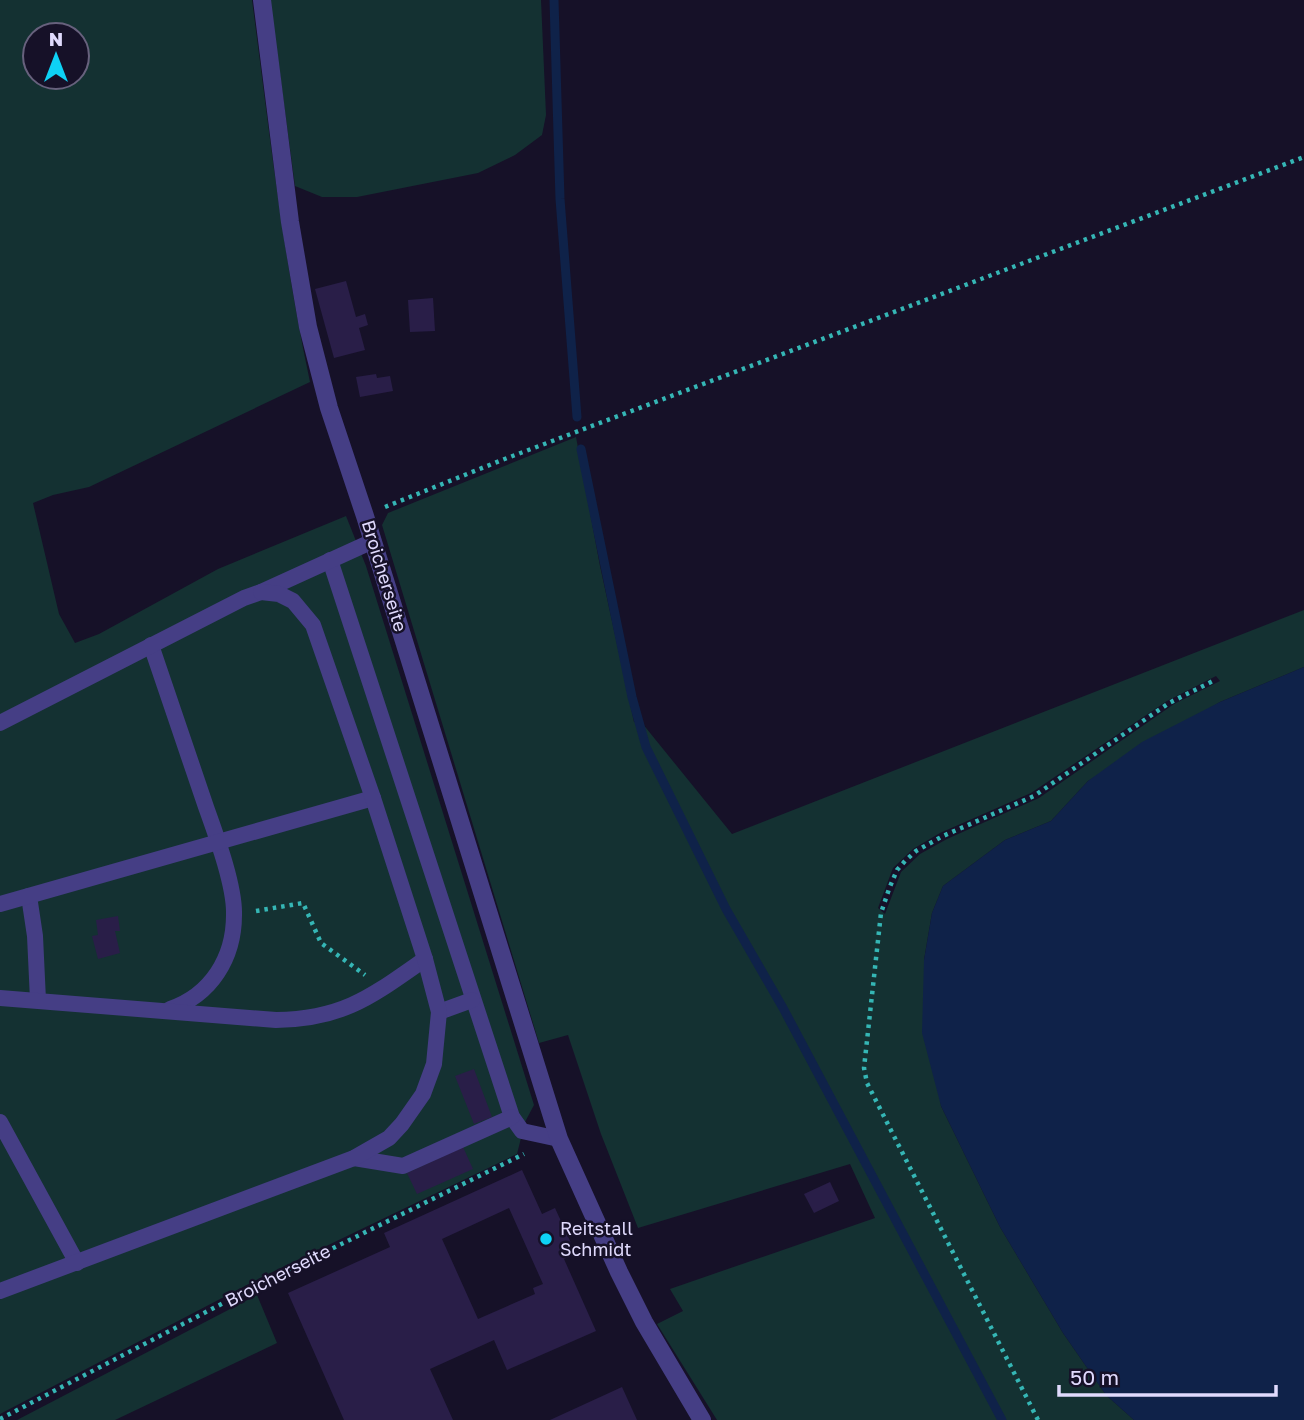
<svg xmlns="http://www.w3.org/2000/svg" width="1304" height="1420" viewBox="0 0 1304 1420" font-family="'Golos Text',sans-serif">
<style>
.green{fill:#143132;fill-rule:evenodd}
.water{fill:#0f2249}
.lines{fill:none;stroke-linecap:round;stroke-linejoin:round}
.stream{stroke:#0f2249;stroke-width:9}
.building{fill:#291e48;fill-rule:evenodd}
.path{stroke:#35b6b5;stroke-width:4.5;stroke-dasharray:3.5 5;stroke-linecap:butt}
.lane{stroke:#453e85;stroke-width:16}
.street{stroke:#453e85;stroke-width:18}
.poi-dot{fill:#0ed2f5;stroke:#161128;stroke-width:2.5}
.labels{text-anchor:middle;stroke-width:5;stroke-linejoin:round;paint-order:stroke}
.street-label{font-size:18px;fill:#e0dafd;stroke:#161128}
.poi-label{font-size:18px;fill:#e0dafd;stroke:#161128;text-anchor:start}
</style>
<rect width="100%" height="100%" fill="#161128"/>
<g class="green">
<path d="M 0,0 L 252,0 C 269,128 283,256 310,382 L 89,487 L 53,495 L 33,503 L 59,614 L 75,643 L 99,634 L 218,569 L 346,516 L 366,566 L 534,1105 L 525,1122 L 517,1154 L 262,1277 L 0,1414 ZM 35,35 L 77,35 L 77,77 L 35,77 Z"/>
<path d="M 270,0 L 541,0 L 546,115 L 542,135 L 515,155 L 478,173 L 357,197 L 322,197 L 295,186 Z"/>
<path d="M 576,437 L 600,566 L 634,722 L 642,723 L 732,834 L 1304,610 L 1304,667 L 1220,702 L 1088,781 L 1051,821 L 1005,840 L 943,886 L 932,913 L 924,960 L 941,1106 L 1000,1227 L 1063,1333 L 1106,1395 L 1134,1420 L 717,1420 L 657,1324 L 683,1311 L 670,1289 L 875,1218 L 850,1164 L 638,1228 L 601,1134 L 568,1035 L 539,1043 L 382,525 L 388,513 ZM 1216,676 L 1220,681 L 1174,704 L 1039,798 L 947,839 L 920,854 L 901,872 L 885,914 L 878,908 L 893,868 L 913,849 L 940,833 L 1031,793 L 1167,701 Z"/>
<path d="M 257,1295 L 277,1343 L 115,1420 L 17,1420 Z"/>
</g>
<path class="water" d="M 1304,667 L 1304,1420 L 1134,1420 L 1106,1395 L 1063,1333 L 1000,1227 L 941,1106 L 922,1033 L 924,960 L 932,913 L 943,886 L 1005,840 L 1051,821 L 1088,781 L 1142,742 L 1220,702 Z"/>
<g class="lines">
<g class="stream">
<path d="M 554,0 L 560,199 L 577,417"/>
<path d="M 581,449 L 632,697 L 646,747 L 726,909 L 783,1008 L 1002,1420"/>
</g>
</g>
<g class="building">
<path d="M 346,281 L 356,317 L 365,314 L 368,325 L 359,328 L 365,350 L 334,358 L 315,289 Z"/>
<path d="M 433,298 L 435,331 L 410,332 L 408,300 Z"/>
<path d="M 376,374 L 377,378 L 390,376 L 393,391 L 360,397 L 356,377 Z"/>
<path d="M 118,916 L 120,931 L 115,931 L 120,953 L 98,959 L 92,936 L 98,935 L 96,920 Z"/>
<path d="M 474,1069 L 492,1117 L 474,1124 L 455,1076 Z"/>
<path d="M 463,1147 L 473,1169 L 417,1194 L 407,1173 Z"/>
<path d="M 522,1170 L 542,1214 L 555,1208 L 576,1254 L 564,1259 L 596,1331 L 507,1370 L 494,1340 L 430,1369 L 453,1420 L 344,1420 L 288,1293 L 390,1247 L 384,1233 ZM 509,1208 L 543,1284 L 533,1288 L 535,1294 L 478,1319 L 442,1239 Z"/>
<path d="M 830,1182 L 839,1201 L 814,1213 L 804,1194 Z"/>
<path d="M 622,1387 L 637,1420 L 550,1420 Z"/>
</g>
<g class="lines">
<g class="path">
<path d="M 385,507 L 502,460 L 1304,157"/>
<path d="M 256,911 L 303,903 L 321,943 L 365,975"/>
<path d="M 0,1419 L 258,1285 L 524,1154"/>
<path d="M 1038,1420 L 867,1083 L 864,1068 L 881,913 L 889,889 L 897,870 L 905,861 L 916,851 L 943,836 L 1034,796 L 1169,703 L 1215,680"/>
</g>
<g class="lane">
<path d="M 330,560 L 512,1117 L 522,1131 L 559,1139"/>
<path d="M 151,645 C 169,699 188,753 206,807 C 216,835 235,886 234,915 C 234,958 211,995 170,1009"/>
<path d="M 0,723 L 244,598 L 261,592 L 373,541"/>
<path d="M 29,896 L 35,936 L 38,1000"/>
<path d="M 0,904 L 373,798"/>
<path d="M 0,998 L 276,1020 C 344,1019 372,996 425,959"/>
<path d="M 439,1012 L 472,1000"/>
<path d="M 0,1122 L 77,1263"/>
<path d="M 354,1158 L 403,1166 L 512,1117"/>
<path d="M 0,1291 L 354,1158 L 389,1138 L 402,1124 L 423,1094 L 434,1064 L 439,1012 L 425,959 L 373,798 L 313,625 L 293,601 L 279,594 L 261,592"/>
</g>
<path class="street" d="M 262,0 L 290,222 L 308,327 L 329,408 L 365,516 L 559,1139 L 619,1272 L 644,1322 L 702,1420"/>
</g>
<circle class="poi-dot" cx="546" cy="1239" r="7"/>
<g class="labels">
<g class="street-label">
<text transform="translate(384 576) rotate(73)" y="6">Broicherseite</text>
<text transform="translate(278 1276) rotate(-27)" y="6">Broicherseite</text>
</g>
<g class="poi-label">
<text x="560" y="1235">Reitstall<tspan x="560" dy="21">Schmidt</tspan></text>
</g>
</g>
<g transform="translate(56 56)"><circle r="33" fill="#161128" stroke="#67617d" stroke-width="2"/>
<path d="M0-5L12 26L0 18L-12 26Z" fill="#0ed2f5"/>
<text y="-10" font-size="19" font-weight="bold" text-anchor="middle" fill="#e0dafd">N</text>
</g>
<path d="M1059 1385v10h217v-10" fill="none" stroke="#e0dafd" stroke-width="3.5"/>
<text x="1070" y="1385" font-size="21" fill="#e0dafd" stroke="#161128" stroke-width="5" paint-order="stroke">50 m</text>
</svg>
